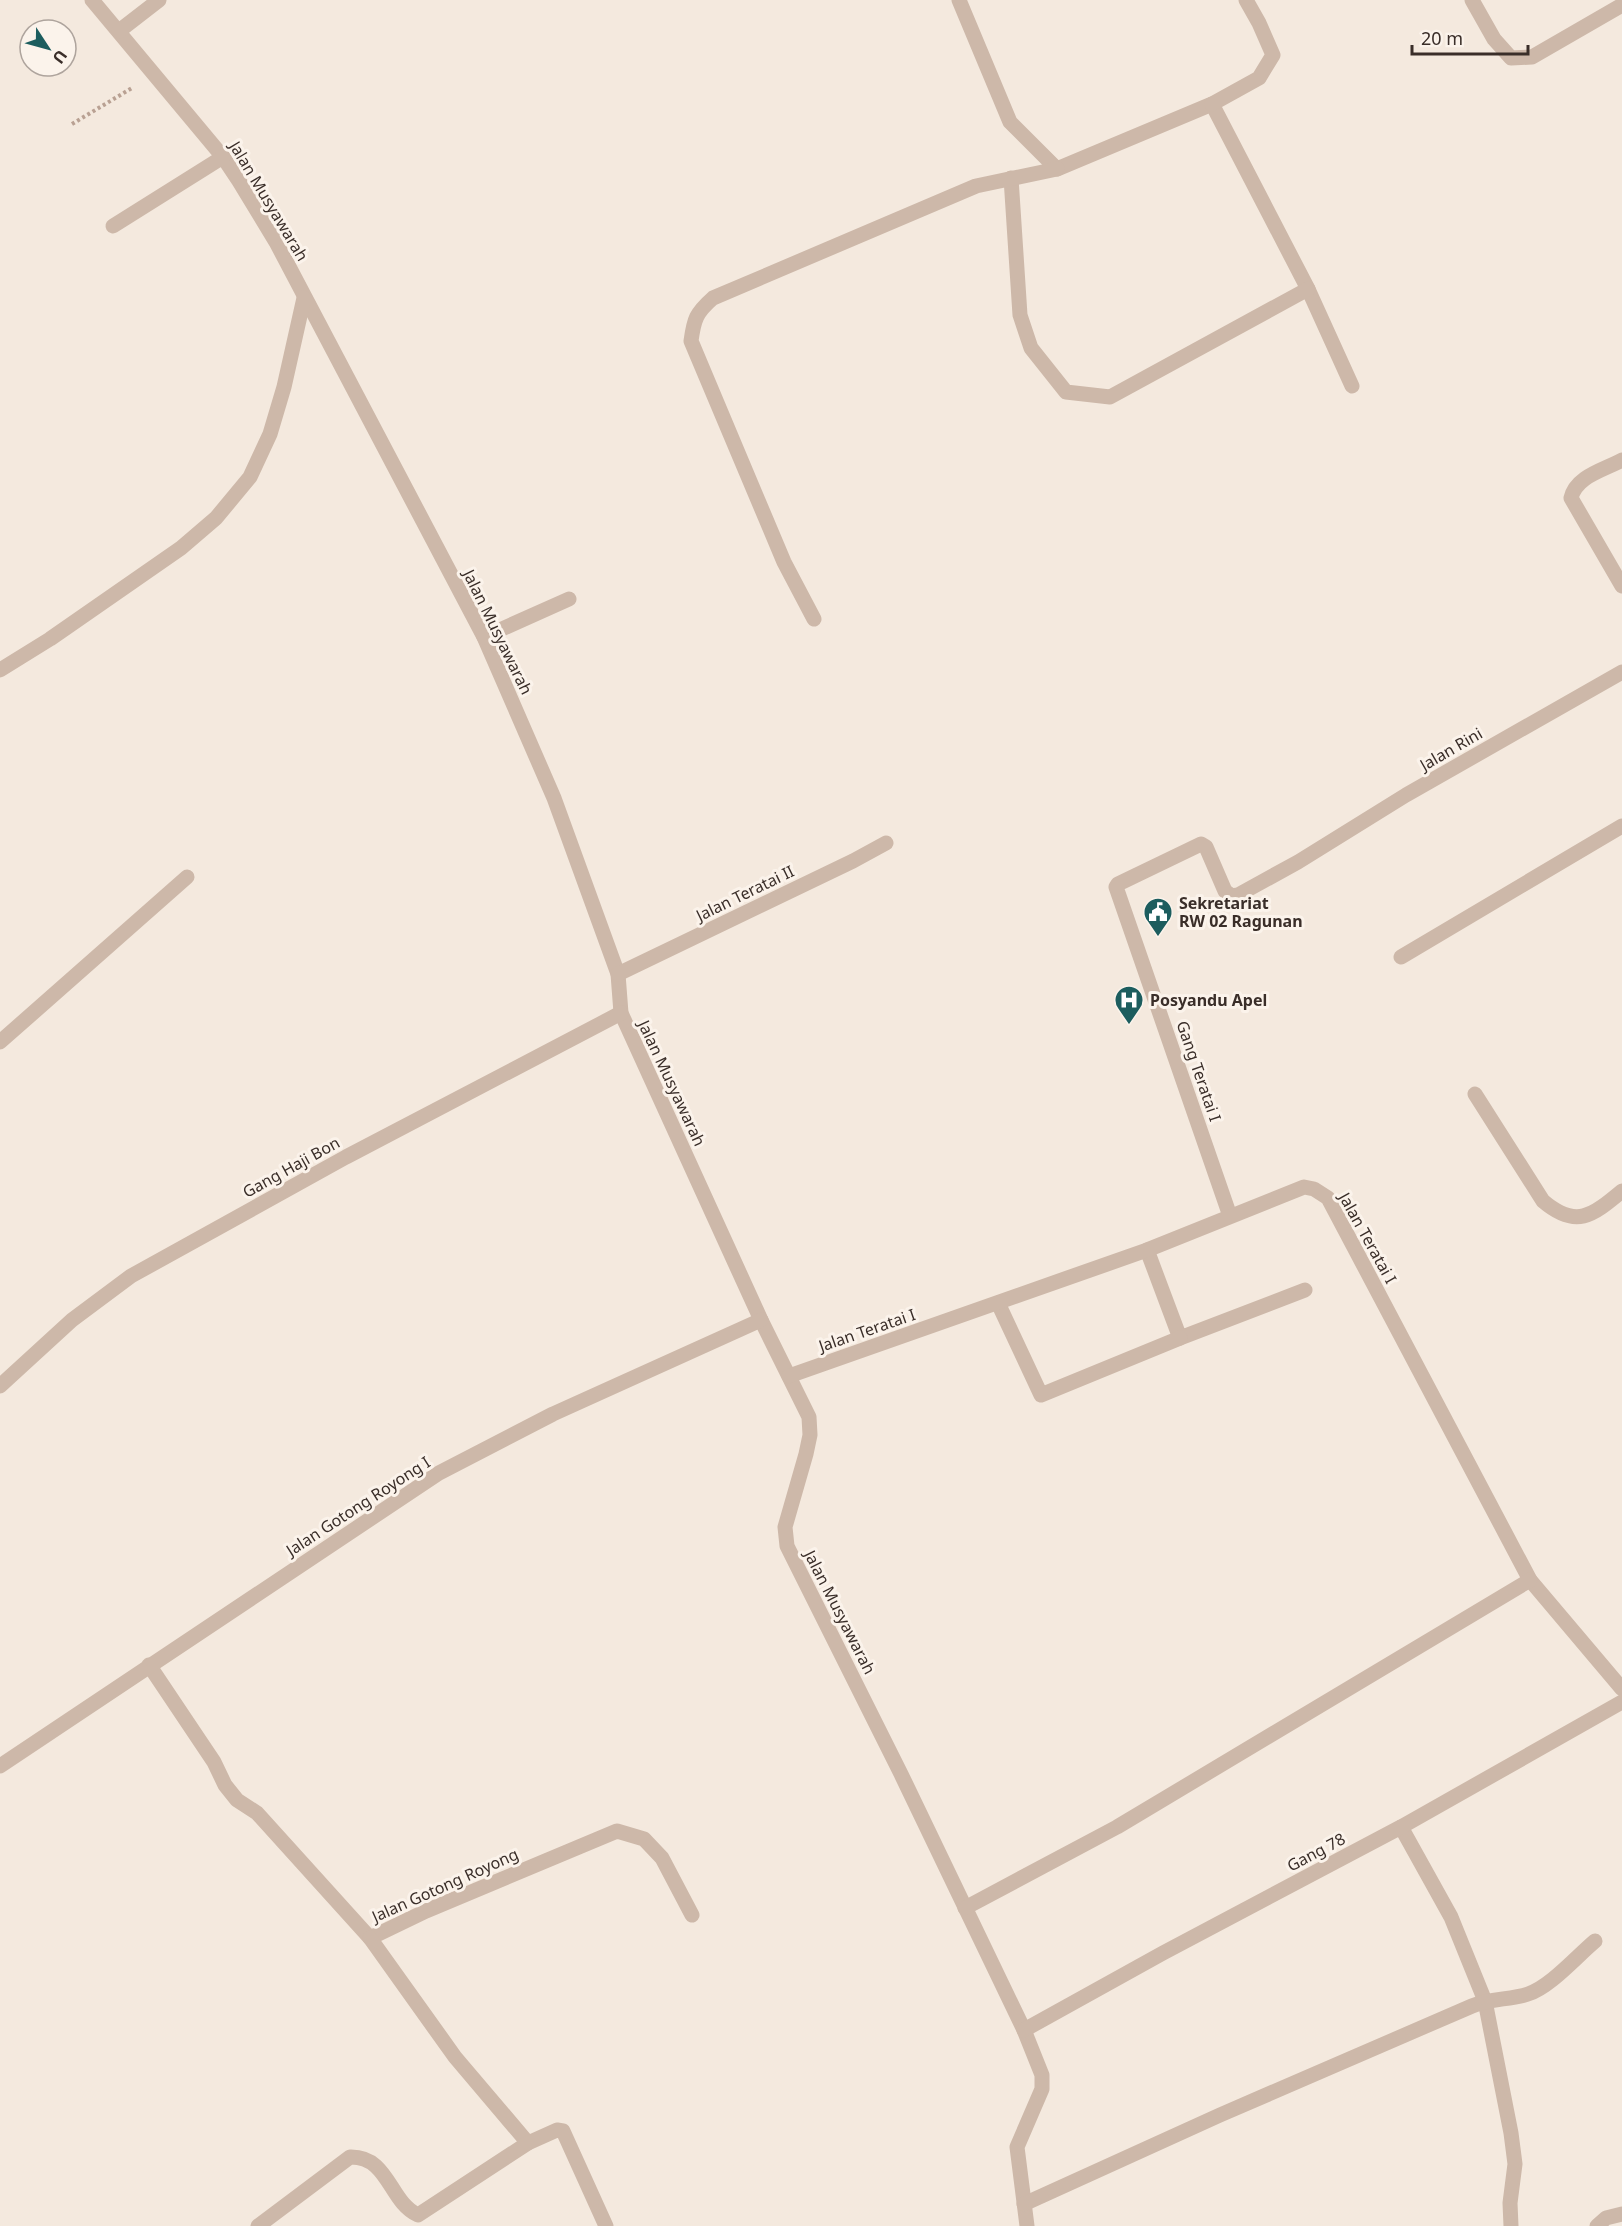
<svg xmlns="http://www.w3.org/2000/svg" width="1622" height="2226" viewBox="0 0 1622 2226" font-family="'Noto Sans',sans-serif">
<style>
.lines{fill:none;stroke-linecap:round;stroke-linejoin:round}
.path{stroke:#b9a193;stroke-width:4;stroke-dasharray:3 3;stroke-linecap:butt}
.lane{stroke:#cdb8a9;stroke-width:15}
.street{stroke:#cdb8a9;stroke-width:15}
.labels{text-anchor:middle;stroke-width:6;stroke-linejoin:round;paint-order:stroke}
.street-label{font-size:16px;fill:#3a2e29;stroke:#fbf3eb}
.poi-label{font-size:16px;font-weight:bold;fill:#3a2e29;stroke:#fbf3eb;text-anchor:start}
</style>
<rect width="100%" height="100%" fill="#f4e9de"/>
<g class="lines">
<path class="path" d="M 72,124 L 132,88"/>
<g class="lane">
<path d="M 959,0 L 1010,122 L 1057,169 L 1212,104 L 1308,289 L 1352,386"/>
<path d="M 1212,104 L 1259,78 L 1273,55 L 1259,23 L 1246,0"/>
<path d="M 1011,178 L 1020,315 L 1031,348 L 1066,392 L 1110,397 L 1308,289"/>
<path d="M 814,619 L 784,562 L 691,341 C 694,319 696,313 713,298 L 976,186 L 1057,169"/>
</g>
<g class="street">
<path d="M 92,0 L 223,157 L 239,181 L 276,242 L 484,637 L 554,798 L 618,974 L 621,1013 L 761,1320 L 809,1417 L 810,1435 L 806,1454 L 785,1527 L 787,1546 L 901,1774 L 1024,2030 L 1042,2075 L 1042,2089 L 1017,2147 L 1027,2226"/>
<path d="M 1472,0 L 1494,39 L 1511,58 L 1532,57 L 1622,5"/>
<path d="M 119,31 L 159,0"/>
<path d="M 113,226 L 223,157"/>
<path d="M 1622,460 C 1604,470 1576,476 1571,498 L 1622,586"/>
<path d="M 484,637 L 569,599"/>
<path d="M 0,670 L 50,639 L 181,548 L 216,518 L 250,477 L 270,434 L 284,387 L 304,298"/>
<path d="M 1401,957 L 1622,826"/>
<path d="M 618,974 L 853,861 L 886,843"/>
<path d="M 0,1042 L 187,877"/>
<path d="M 1475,1094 L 1543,1201 C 1576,1229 1592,1216 1622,1191"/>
<path d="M 1230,1216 L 1116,887 L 1118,884 L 1201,844 L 1206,847 L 1225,891 L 1232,896 L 1238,895 L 1298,862 L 1406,795 L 1622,672"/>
<path d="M 1147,1250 L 1180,1338 L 1305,1290"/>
<path d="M 998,1303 L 1041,1395 L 1180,1338"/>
<path d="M 789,1376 L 1147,1250 L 1304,1187 L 1314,1189 L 1328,1198 L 1530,1580 L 1622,1689"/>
<path d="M 0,1386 L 72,1320 L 131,1276 L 346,1157 L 621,1013"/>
<path d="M 149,1665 L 214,1762 L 225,1785 L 237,1800 L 257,1813 L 370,1938 L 426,1911 L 617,1831 L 644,1839 L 662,1858 L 692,1915"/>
<path d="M 0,1766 L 439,1473 L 553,1414 L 761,1320"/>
<path d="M 1401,1827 L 1451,1917 L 1485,2001 L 1511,2133 L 1515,2164 L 1510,2203 L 1511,2226"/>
<path d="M 965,1908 L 1117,1827 L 1530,1580"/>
<path d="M 370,1938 L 455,2057 L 528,2143"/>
<path d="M 1024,2030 L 1163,1953 L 1401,1827 L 1622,1702"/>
<path d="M 1024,2204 L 1220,2115 L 1472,2006 C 1490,1998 1510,2000 1528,1994 C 1550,1987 1576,1957 1595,1941"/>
<path d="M 258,2226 L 350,2157 C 389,2156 389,2202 418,2215 L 528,2143 L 557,2130 L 563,2131 L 606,2226"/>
<path d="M 1597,2226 L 1606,2218 L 1622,2214"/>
</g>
</g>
<defs>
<g id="civic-pin" transform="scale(1.5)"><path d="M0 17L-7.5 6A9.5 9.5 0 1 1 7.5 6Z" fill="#1c5d5e" stroke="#fbf3eb"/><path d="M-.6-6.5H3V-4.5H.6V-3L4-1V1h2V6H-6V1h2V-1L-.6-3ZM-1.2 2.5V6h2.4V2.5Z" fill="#fff"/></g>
<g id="hospital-pin" transform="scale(1.5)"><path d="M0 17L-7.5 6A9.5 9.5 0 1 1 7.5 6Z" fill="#1c5d5e" stroke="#fbf3eb"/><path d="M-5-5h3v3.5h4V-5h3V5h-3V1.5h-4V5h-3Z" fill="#fff"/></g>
</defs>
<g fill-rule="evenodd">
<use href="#civic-pin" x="1158" y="912"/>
<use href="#hospital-pin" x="1129" y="1000"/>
</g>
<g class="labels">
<g class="street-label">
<text transform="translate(269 201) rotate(59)" y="6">Jalan Musyawarah</text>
<text transform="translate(498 632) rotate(64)" y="6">Jalan Musyawarah</text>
<text transform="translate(1451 749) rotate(-30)" y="6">Jalan Rini</text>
<text transform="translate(745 893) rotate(-26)" y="6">Jalan Teratai II</text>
<text transform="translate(1199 1071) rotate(71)" y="6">Gang Teratai I</text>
<text transform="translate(672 1083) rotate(65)" y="6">Jalan Musyawarah</text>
<text transform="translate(291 1167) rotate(-29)" y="6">Gang Haji Bon</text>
<text transform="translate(1368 1238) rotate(61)" y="6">Jalan Teratai I</text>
<text transform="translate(867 1330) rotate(-19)" y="6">Jalan Teratai I</text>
<text transform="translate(358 1506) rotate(-33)" y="6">Jalan Gotong Royong I</text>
<text transform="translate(840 1612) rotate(63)" y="6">Jalan Musyawarah</text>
<text transform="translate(1316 1852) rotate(-28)" y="6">Gang 78</text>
<text transform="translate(445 1885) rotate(-24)" y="6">Jalan Gotong Royong</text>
</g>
<g class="poi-label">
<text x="1179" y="909">Sekretariat<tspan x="1179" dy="18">RW 02 Ragunan</tspan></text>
<text x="1150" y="1006">Posyandu Apel</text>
</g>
</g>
<g transform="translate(48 48) rotate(126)"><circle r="28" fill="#fbf3eb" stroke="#aea49d" stroke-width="1.5"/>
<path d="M0-4.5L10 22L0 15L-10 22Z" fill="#1c5d5e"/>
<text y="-9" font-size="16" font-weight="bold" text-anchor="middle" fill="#3a2e29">U</text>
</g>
<path d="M1412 45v9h116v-9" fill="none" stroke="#3a2e29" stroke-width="3"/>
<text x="1421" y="45" font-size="18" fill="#3a2e29" stroke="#fbf3eb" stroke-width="4.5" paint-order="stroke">20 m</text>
</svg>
